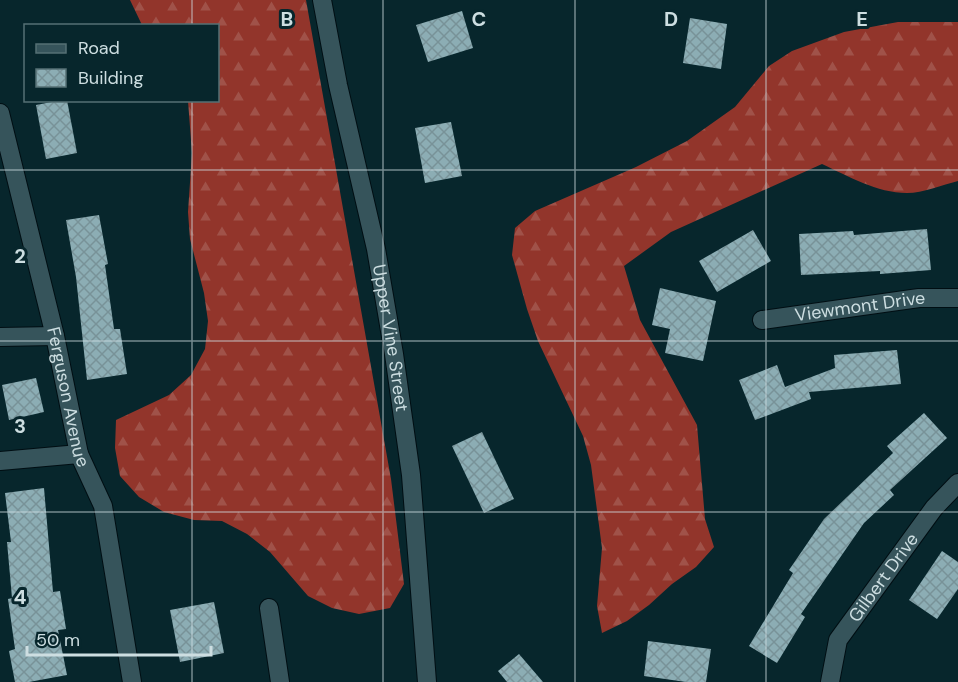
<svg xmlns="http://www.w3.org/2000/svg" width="958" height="682" viewBox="0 0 958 682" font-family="'DM Sans',sans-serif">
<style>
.forest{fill:url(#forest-firs)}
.building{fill:url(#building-cross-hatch)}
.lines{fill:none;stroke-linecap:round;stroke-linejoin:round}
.minor-casing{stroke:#000e13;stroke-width:20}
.minor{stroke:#36545b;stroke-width:18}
.grid{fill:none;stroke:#cddee1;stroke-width:1.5;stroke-opacity:0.55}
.labels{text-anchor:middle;stroke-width:6;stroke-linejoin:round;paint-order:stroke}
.street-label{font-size:18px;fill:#cddee1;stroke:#07262c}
.grid-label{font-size:20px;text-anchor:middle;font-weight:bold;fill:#cddee1;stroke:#07262c;stroke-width:6;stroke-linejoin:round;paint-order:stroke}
</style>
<defs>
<pattern id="forest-firs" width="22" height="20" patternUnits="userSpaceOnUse" patternTransform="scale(1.5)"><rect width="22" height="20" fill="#92352b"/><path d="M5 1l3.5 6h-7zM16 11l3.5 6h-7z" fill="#a05249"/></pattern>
<pattern id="building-cross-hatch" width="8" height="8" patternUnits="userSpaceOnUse" patternTransform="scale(1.5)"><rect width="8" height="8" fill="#8cadb4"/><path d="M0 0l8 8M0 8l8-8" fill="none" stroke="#789298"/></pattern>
</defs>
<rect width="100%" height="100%" fill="#07262c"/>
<g class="forest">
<path d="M 130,0 L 306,0 L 391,479 L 404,584 L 390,608 L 359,614 L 332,608 L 308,596 L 270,552 L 247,534 L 222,521 L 194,520 L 164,512 L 139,497 L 120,476 L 115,448 L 116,420 L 169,395 L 191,375 L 205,349 L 208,321 L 204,293 L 190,239 L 188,212 L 192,153 L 188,101 L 218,100 L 218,26 L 142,25 Z"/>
<path d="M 898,22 L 958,22 L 958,181 C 942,185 923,193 907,193 C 877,193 848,176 822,164 L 671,232 L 624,266 L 640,320 L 697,425 L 705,519 L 714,547 L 696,567 L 672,584 L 649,605 L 627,621 L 602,633 L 597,606 L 602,548 L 591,465 L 583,436 L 538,341 L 527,309 L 512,255 L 515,228 L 535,211 L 636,167 L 687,141 L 735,107 L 769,66 L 792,51 L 844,32 Z"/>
</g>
<g class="building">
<path d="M 462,11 L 473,48 L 428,62 L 416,25 Z"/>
<path d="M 690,18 L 727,24 L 721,69 L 683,63 Z"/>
<path d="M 62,100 L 67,100 L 77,153 L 46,159 L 36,105 Z"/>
<path d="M 451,122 L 462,176 L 425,183 L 415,128 Z"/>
<path d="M 99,215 L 108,264 L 105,265 L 114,329 L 120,329 L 127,374 L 87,380 L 76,277 L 66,220 Z"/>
<path d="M 927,229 L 931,270 L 880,274 L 880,271 L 801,275 L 799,234 L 853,231 L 854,235 Z"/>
<path d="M 753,230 L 771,261 L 717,292 L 699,261 Z"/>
<path d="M 660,288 L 716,301 L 703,361 L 665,353 L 670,329 L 652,325 Z"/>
<path d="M 897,350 L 901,384 L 809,392 L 811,399 L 755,420 L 739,380 L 777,365 L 785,387 L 835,368 L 834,355 Z"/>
<path d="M 36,378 L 44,412 L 9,420 L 2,385 Z"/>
<path d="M 924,413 L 947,438 L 890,490 L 894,495 L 864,523 L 801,614 L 805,617 L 777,663 L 749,646 L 793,573 L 789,570 L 824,519 L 893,453 L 887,446 Z"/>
<path d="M 482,432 L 514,499 L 484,513 L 452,446 Z"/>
<path d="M 44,488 L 53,592 L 60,591 L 66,629 L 58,630 L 67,675 L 29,682 L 15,682 L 9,651 L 15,649 L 8,599 L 12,598 L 7,542 L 11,542 L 5,493 Z"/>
<path d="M 942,551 L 958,562 L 958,589 L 937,619 L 909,600 Z"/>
<path d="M 214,602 L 224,653 L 180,662 L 170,610 Z"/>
<path d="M 648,641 L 711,649 L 706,682 L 686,682 L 644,676 Z"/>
<path d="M 519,654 L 543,682 L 507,682 L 498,671 Z"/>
</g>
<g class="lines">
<g class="minor-casing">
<g id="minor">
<path id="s1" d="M 322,0 L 338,85 L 376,249 L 394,354 L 411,475 L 427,682"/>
<path id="s2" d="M 0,113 L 55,336 L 79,454 L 103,506 L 132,682"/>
<path id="s3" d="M 762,320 L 919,298 L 958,298"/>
<path d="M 0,337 L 55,336"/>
<path d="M 0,461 L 79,454"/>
<path d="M 269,608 L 280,682"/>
<path id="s4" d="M 830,682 L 838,640 L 934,508 L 958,483"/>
</g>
</g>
<use href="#minor" class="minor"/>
</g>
<path class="grid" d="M 192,0 L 192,26M 383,0 L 383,682M 575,0 L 575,682M 766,0 L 766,682M 192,100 L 192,682M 0,170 L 958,170M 0,341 L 958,341M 0,512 L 958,512"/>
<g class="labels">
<g class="street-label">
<text dy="6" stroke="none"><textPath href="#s3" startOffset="99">Viewmont Drive</textPath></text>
<text dy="6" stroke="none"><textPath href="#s1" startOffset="345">Upper Vine Street</textPath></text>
<text dy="6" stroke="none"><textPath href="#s2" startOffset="292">Ferguson Avenue</textPath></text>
<text dy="6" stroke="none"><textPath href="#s4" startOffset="120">Gilbert Drive</textPath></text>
</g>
</g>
<g class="grid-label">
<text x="287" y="26">B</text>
<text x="479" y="26">C</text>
<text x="671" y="26">D</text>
<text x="862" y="26">E</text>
<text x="20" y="263">2</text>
<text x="20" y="433">3</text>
<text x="20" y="604">4</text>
</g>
<rect x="24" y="24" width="195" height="78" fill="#07262c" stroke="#567074" stroke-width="1.5"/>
<rect x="36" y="44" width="30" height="9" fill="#36545b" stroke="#567074" stroke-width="1.5"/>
<text x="78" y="54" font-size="18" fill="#cddee1">Road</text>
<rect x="36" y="69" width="30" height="18" fill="url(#building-cross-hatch)" stroke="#567074" stroke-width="1.5"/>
<text x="78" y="84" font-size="18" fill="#cddee1">Building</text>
<path d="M27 646v9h184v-9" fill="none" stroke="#cddee1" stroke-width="3"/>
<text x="36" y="646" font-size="18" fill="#cddee1" stroke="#07262c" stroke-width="4.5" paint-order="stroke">50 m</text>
</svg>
